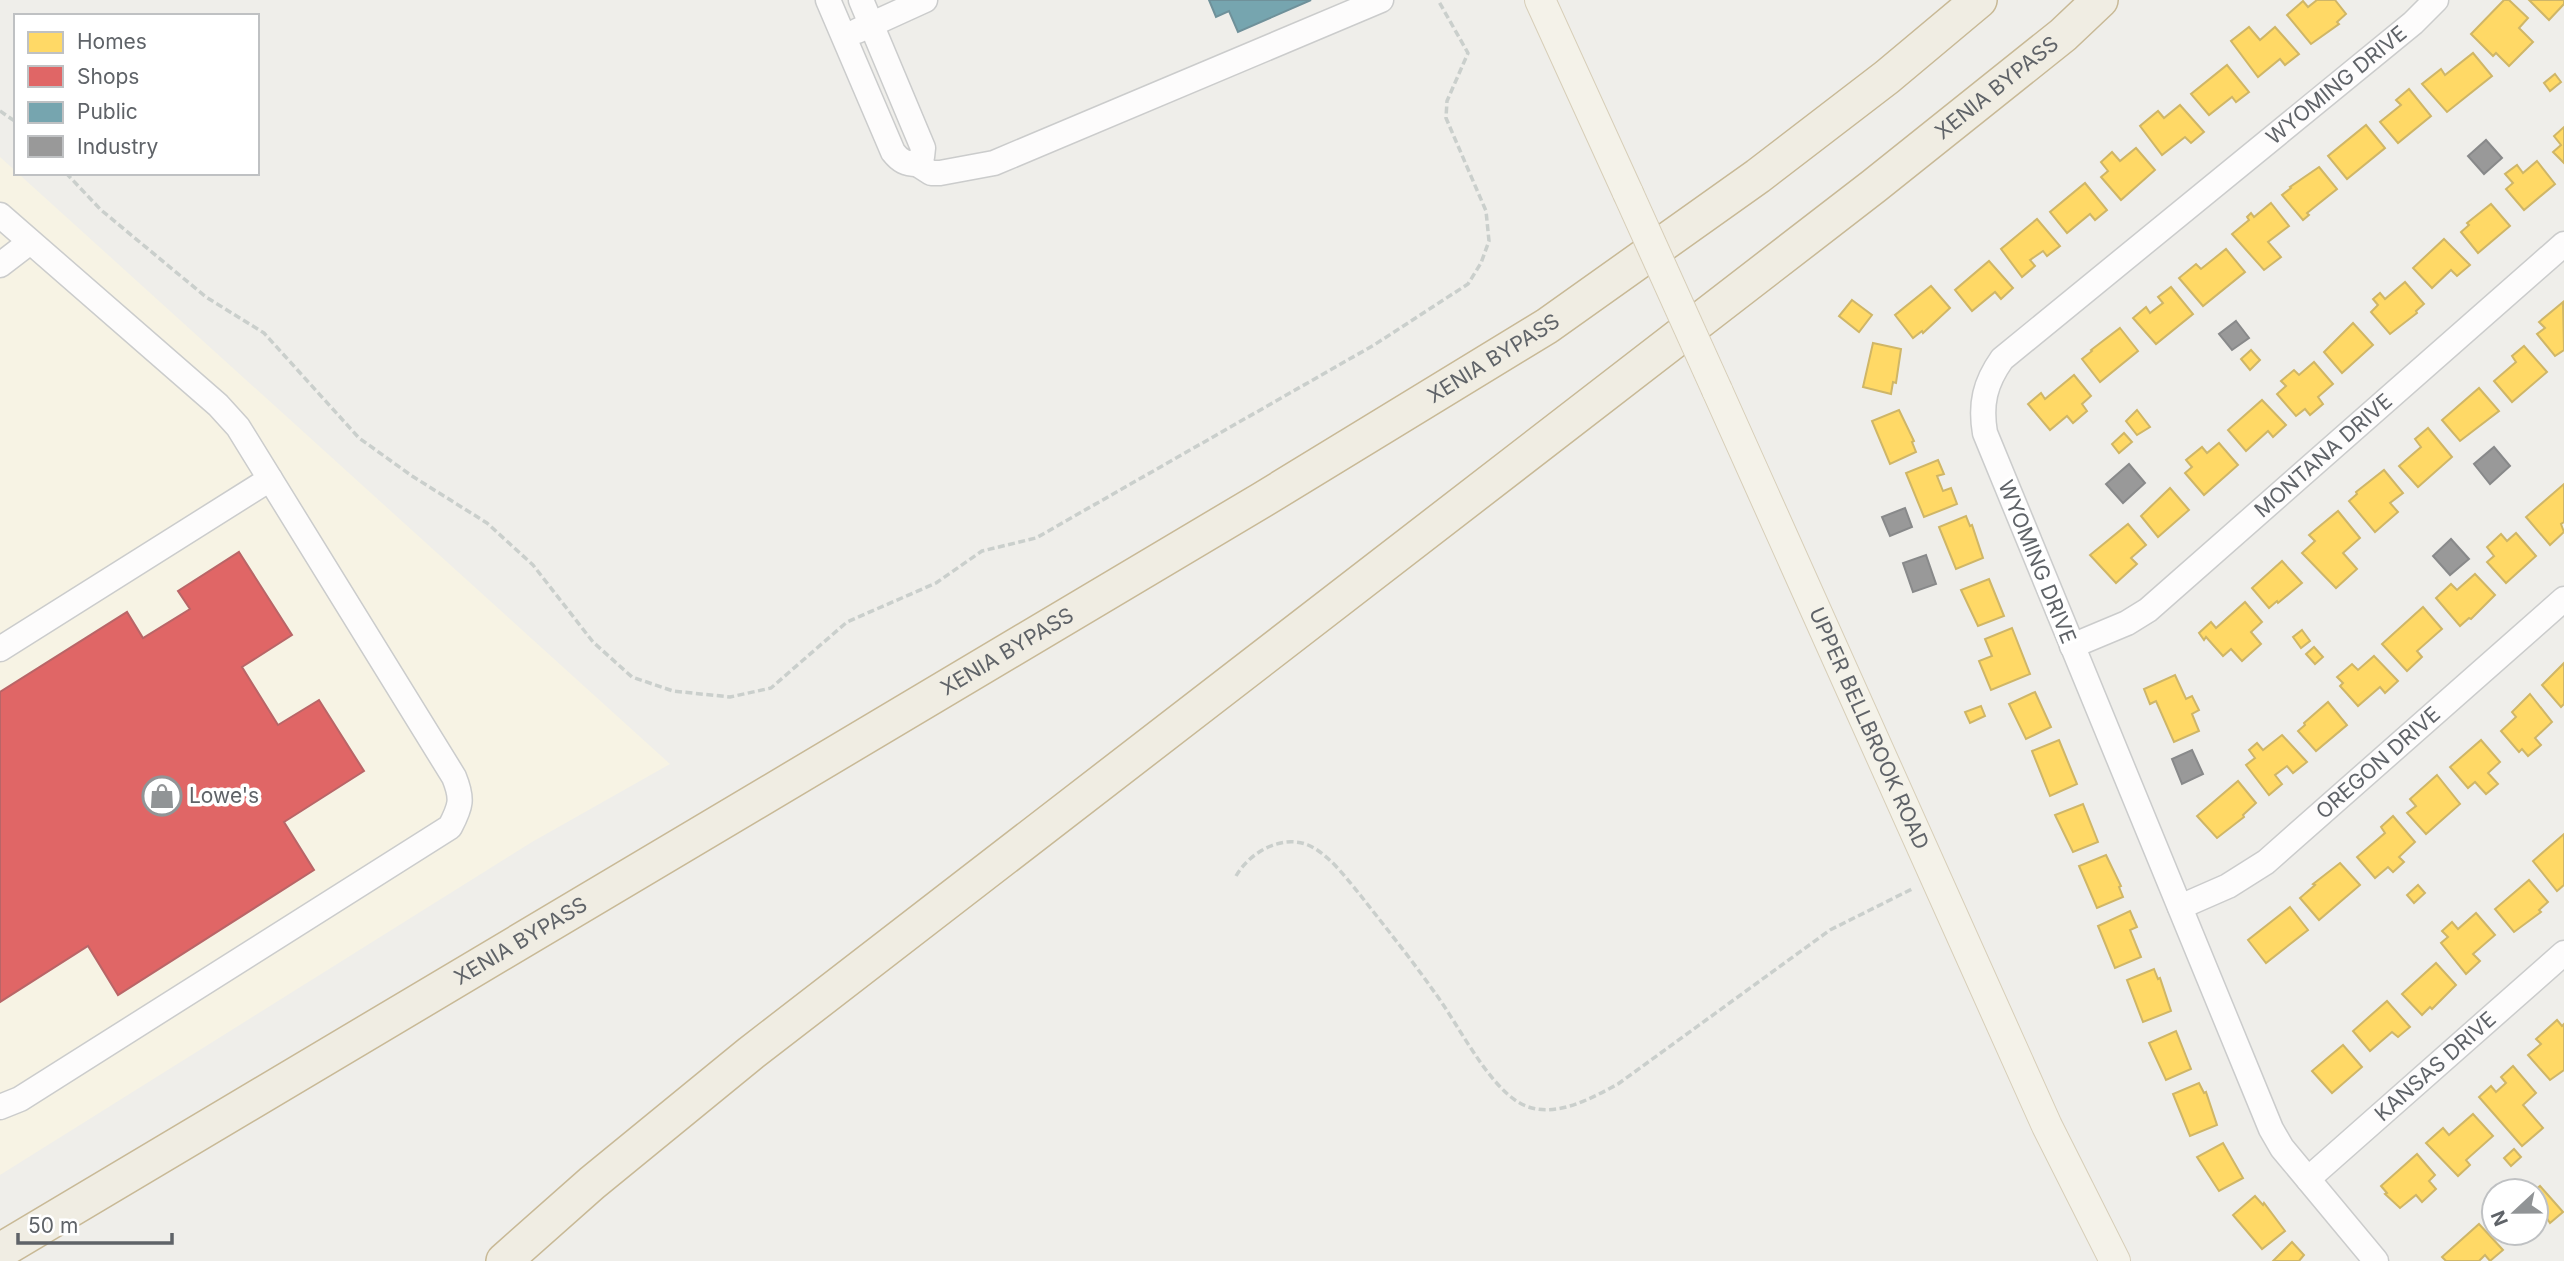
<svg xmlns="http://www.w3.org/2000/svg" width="2564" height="1261" viewBox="0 0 2564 1261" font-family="Inter,sans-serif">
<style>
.commercial{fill:#f7f3e4}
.homes{fill:#ffd966;stroke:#cfb667;stroke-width:2}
.shops{fill:#e06666;stroke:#b96567;stroke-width:2}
.public{fill:#76a5af;stroke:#6f919a;stroke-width:2}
.industry{fill:#999;stroke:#88898a;stroke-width:2}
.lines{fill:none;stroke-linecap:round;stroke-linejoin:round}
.minor-casing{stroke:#cbcccc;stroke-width:27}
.major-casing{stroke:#d7ceb8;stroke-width:32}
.highway-casing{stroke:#c8b996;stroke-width:38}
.path{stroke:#cacfcc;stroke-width:3.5;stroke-dasharray:7 3.5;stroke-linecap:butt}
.minor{stroke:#fdfcfc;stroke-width:24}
.major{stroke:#f4f2e9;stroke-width:30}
.highway{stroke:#f0ede3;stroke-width:35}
.major-bridge-casing{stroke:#d7ceb8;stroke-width:32;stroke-linecap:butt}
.major-bridge{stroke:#f4f2e9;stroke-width:30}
.labels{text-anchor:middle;stroke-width:7;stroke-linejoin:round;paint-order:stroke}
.street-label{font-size:21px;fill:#5f6368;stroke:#fff}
.poi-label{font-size:21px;fill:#5f6368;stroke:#fff;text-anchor:start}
</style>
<rect width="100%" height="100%" fill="#efeeea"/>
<path class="commercial" d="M 0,157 L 670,764 L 532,842 L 0,1175 Z"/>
<g class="homes">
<path d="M 2317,0 L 2335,0 L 2346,14 L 2337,22 L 2339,24 L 2311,44 L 2287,15 L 2303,1 L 2308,7 Z"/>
<path d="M 2504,0 L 2509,0 L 2528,18 L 2519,28 L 2533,42 L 2509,66 L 2496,53 L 2493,56 L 2471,34 Z"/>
<path d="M 2529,0 L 2564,0 L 2564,4 L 2549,20 Z"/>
<path d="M 2249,27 L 2260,40 L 2275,27 L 2299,54 L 2285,65 L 2280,59 L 2258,77 L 2231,41 Z"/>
<path d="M 2473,53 L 2492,76 L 2447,112 L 2422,84 L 2441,69 L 2445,75 Z"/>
<path d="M 2227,65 L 2249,92 L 2236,102 L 2232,97 L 2209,115 L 2191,94 Z"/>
<path d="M 2555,74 L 2561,82 L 2550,91 L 2544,83 Z"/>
<path d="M 2409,89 L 2431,116 L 2398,143 L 2380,122 L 2401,105 L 2396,100 Z"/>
<path d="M 2180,105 L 2204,132 L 2191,143 L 2185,137 L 2162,155 L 2140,126 L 2158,111 L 2164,118 Z"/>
<path d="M 2366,125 L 2385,148 L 2347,179 L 2328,156 Z"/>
<path d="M 2564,127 L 2564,163 L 2553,152 L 2561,145 L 2554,136 Z"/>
<path d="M 2136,148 L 2155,170 L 2121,200 L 2101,177 L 2108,171 L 2101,162 L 2112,152 L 2120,161 Z"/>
<path d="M 2537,161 L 2555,184 L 2524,210 L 2506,189 L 2513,183 L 2505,174 L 2517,165 L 2523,173 Z"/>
<path d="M 2319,167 L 2337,189 L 2307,213 L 2309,215 L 2303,220 L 2282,195 L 2291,188 L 2290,187 Z"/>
<path d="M 2085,183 L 2107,210 L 2095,220 L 2090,214 L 2067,233 L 2050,212 Z"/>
<path d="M 2271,203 L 2289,226 L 2268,242 L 2281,257 L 2264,270 L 2232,234 L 2249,220 L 2247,217 L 2251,213 L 2254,217 Z"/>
<path d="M 2491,204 L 2510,226 L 2478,253 L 2461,232 L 2469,225 L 2467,223 Z"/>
<path d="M 2037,219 L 2060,246 L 2047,256 L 2043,251 L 2030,260 L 2035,266 L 2022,277 L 2001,249 Z"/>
<path d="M 2444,239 L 2470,265 L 2457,276 L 2451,270 L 2432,288 L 2413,268 Z"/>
<path d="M 2226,249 L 2245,272 L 2203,306 L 2179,278 L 2196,264 L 2201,269 Z"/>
<path d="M 1989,261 L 2013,288 L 2001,299 L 1995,292 L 1972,311 L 1955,290 Z"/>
<path d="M 2405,282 L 2424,304 L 2416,311 L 2417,313 L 2390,334 L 2371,312 L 2378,305 L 2373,299 L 2380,293 L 2385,299 Z"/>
<path d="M 1931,286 L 1950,308 L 1923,333 L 1922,331 L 1913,338 L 1895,315 Z"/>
<path d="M 2171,287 L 2193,314 L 2156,344 L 2133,318 L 2146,307 L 2150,313 L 2163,303 L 2158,297 Z"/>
<path d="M 1852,300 L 1872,315 L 1859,332 L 1839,316 Z"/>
<path d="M 2563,302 L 2564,350 L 2555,356 L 2537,334 L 2545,328 L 2539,322 Z"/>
<path d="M 2353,323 L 2373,345 L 2342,373 L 2324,352 Z"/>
<path d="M 2120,328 L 2138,351 L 2100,382 L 2082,359 L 2092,351 L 2091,350 Z"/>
<path d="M 1873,343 L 1901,349 L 1896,383 L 1893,382 L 1891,394 L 1863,387 Z"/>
<path d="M 2524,346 L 2547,372 L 2512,402 L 2494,381 L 2516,362 L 2512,356 Z"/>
<path d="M 2251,350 L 2260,360 L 2250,370 L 2241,359 Z"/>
<path d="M 2314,362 L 2333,384 L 2318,397 L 2323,404 L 2310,415 L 2305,409 L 2296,416 L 2277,394 L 2286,386 L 2281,381 L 2294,370 L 2299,375 Z"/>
<path d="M 2074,375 L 2091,396 L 2082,404 L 2087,411 L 2073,423 L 2067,416 L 2050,430 L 2028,404 L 2041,393 L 2045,399 Z"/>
<path d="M 2479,388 L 2499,411 L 2460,441 L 2442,420 Z"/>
<path d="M 2262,400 L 2286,425 L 2273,437 L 2268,431 L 2246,451 L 2228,430 Z"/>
<path d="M 1899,410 L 1914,441 L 1912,442 L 1916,452 L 1890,464 L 1872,421 Z"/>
<path d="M 2137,410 L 2150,427 L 2137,435 L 2126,421 Z"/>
<path d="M 2428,428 L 2452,457 L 2418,487 L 2399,466 L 2421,447 L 2415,439 Z"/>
<path d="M 2124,433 L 2132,442 L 2119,453 L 2112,444 Z"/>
<path d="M 2219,443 L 2238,465 L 2204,495 L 2185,473 L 2192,467 L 2186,460 L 2202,447 L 2207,453 Z"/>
<path d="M 1938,460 L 1944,474 L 1937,476 L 1943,491 L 1951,488 L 1957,504 L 1924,517 L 1906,473 Z"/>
<path d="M 2384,470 L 2403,493 L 2390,503 L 2398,512 L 2375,532 L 2349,501 L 2357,494 L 2356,492 Z"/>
<path d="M 2564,484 L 2564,522 L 2561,524 L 2564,532 L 2550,545 L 2526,517 Z"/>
<path d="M 2170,488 L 2189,510 L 2158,537 L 2141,516 Z"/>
<path d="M 2338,511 L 2360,538 L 2343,553 L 2357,569 L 2336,588 L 2302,553 L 2315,541 L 2309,535 Z"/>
<path d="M 1966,516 L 1970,526 L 1972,525 L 1983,558 L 1956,569 L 1939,527 Z"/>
<path d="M 2128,524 L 2146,545 L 2131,558 L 2137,564 L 2116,583 L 2090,555 Z"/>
<path d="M 2516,533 L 2536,556 L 2506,583 L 2487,562 L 2494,556 L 2487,547 L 2501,534 L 2507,541 Z"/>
<path d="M 2282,561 L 2302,583 L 2278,603 L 2277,601 L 2269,608 L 2252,588 Z"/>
<path d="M 2475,574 L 2495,595 L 2471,619 L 2469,618 L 2460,626 L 2436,598 L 2451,584 L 2457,590 Z"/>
<path d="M 1989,579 L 2004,616 L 1978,626 L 1961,590 Z"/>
<path d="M 2245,602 L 2262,622 L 2251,632 L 2261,644 L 2242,661 L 2231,649 L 2223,656 L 2206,637 L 2204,640 L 2199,633 L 2211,622 L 2216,628 Z"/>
<path d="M 2423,607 L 2442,629 L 2417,651 L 2422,657 L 2407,671 L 2382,644 Z"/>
<path d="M 2012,628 L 2030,674 L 1991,690 L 1979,661 L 1992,656 L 1985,639 Z"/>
<path d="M 2302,630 L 2310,641 L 2301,648 L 2293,637 Z"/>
<path d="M 2314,647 L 2323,657 L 2315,664 L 2306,654 Z"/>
<path d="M 2374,656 L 2398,681 L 2385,693 L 2380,687 L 2358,706 L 2340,686 L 2343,683 L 2337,677 L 2352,664 L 2358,670 Z"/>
<path d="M 2564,663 L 2564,704 L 2561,707 L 2542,685 Z"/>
<path d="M 2175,675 L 2186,699 L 2192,696 L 2199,710 L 2192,714 L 2199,731 L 2174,742 L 2156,701 L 2150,704 L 2144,689 Z"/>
<path d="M 2035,692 L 2051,727 L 2026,739 L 2009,704 Z"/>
<path d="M 2530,694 L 2552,722 L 2535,738 L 2541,745 L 2528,756 L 2522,749 L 2519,752 L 2501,731 L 2516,717 L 2512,712 Z"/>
<path d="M 2328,702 L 2347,725 L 2316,751 L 2298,731 L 2305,725 L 2304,723 Z"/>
<path d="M 1981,706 L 1985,716 L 1970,723 L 1965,712 Z"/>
<path d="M 2282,735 L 2307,762 L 2293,773 L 2287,766 L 2275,775 L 2282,784 L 2269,795 L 2246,765 L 2255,758 L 2249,750 L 2257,743 L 2263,750 Z"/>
<path d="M 2059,740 L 2077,784 L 2050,796 L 2032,751 Z"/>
<path d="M 2481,740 L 2500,762 L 2488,773 L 2498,784 L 2486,794 L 2475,782 L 2468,788 L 2450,767 Z"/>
<path d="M 2437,775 L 2460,804 L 2426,834 L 2407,813 L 2416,806 L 2410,799 Z"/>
<path d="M 2238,781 L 2256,803 L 2243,815 L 2244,817 L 2217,838 L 2197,816 Z"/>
<path d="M 2083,804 L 2098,842 L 2073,852 L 2055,815 Z"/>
<path d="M 2393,816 L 2415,842 L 2399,857 L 2404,862 L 2393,872 L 2388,867 L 2375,878 L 2357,857 L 2385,833 L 2381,827 Z"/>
<path d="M 2564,834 L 2564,885 L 2557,891 L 2533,861 Z"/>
<path d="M 2106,855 L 2121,886 L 2119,887 L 2123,897 L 2097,908 L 2079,866 Z"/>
<path d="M 2340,863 L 2360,885 L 2319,920 L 2300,898 L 2315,885 L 2313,884 Z"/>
<path d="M 2529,880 L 2548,902 L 2539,910 L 2541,912 L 2514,932 L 2495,909 Z"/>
<path d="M 2418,885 L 2425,893 L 2414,903 L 2407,895 Z"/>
<path d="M 2290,907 L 2308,930 L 2266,963 L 2248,940 Z"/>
<path d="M 2130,911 L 2137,927 L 2130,930 L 2141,957 L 2115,968 L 2098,926 Z"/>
<path d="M 2476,913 L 2495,935 L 2473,954 L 2480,961 L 2466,974 L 2441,943 L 2448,937 L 2442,931 L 2452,922 L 2458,929 Z"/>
<path d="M 2436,963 L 2456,985 L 2432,1009 L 2430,1007 L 2422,1015 L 2402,994 Z"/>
<path d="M 2154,969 L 2158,979 L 2160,978 L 2171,1011 L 2143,1022 L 2127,980 Z"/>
<path d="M 2387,1001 L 2410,1027 L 2398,1037 L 2392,1032 L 2370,1051 L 2353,1031 Z"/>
<path d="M 2557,1020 L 2562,1026 L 2564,1024 L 2564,1070 L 2550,1080 L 2528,1055 L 2541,1044 L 2536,1039 Z"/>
<path d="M 2176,1031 L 2191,1069 L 2166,1080 L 2149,1043 Z"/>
<path d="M 2343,1045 L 2362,1067 L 2332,1093 L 2312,1071 Z"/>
<path d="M 2513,1066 L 2536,1093 L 2523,1105 L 2543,1128 L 2522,1146 L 2479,1097 L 2491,1086 L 2496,1092 L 2506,1083 L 2501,1077 Z"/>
<path d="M 2199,1083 L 2204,1093 L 2206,1092 L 2217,1125 L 2190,1136 L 2173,1094 Z"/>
<path d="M 2473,1114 L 2493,1136 L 2466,1160 L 2470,1165 L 2458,1176 L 2426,1143 L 2443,1128 L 2449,1135 Z"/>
<path d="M 2223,1143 L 2243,1178 L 2219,1191 L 2197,1157 Z"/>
<path d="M 2514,1149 L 2521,1157 L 2511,1166 L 2504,1158 Z"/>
<path d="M 2417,1154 L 2435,1175 L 2429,1181 L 2436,1189 L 2422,1202 L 2416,1195 L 2400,1208 L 2385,1194 L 2387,1193 L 2381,1186 Z"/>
<path d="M 2540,1186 L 2563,1212 L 2550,1223 L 2546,1217 L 2536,1226 L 2536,1191 L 2534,1191 Z"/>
<path d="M 2255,1196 L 2263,1205 L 2264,1203 L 2285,1231 L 2262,1249 L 2233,1215 Z"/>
<path d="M 2479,1224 L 2503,1250 L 2490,1261 L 2485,1255 L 2479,1261 L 2446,1261 L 2442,1257 Z"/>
<path d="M 2507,1233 L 2528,1233 L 2516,1243 Z"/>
<path d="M 2292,1242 L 2304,1255 L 2299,1261 L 2273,1261 Z"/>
</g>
<path class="shops" d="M 239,552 L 292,635 L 242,667 L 278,725 L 319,700 L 364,771 L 284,822 L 314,870 L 118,995 L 88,946 L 0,1002 L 0,692 L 127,612 L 143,638 L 190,609 L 178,591 Z"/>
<path class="public" d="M 1209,0 L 1311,0 L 1238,32 L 1229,11 L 1216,17 Z"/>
<g class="industry">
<path d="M 2486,140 L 2502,158 L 2484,174 L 2468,156 Z"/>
<path d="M 2236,321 L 2249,338 L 2232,350 L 2219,334 Z"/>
<path d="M 2494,447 L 2510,466 L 2490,484 L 2474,464 Z"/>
<path d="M 2129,464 L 2145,483 L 2123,503 L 2106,484 Z"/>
<path d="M 1905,508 L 1912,527 L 1890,536 L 1882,517 Z"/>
<path d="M 2451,539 L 2469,559 L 2450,575 L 2433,556 Z"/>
<path d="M 1926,555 L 1936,584 L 1913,592 L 1903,563 Z"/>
<path d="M 2192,750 L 2203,774 L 2182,784 L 2172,759 Z"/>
</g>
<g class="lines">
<g class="minor-casing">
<g id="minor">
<path d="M 828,0 L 893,152 C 900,161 906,164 917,164 L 922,157 L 923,148 L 861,0"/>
<path d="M 857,31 L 925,0"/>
<path d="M 917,164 L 931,173 L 940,173 L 994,163 L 1381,0"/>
<path d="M 0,215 L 218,405 L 238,427 L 454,777 C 463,799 461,806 450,827 L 20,1099 L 0,1107"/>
<path d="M 0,265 L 30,242"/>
<path id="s1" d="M 2072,646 L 2127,623 L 2148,610 L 2564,244"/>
<path d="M 0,649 L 270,479"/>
<path id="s2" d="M 2180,907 L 2228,886 L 2266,862 L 2564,599"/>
<path id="s3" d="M 2308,1179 L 2564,953"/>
<path id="s4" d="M 2376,1261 L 2282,1148 L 2271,1129 L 1985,433 C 1980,404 1985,383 2002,359 L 2413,23 L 2436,0"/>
</g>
</g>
<g class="major-casing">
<g id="major">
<path d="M 1540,0 L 1628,193"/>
<path id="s5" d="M 1717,390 L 2047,1126 L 2115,1261"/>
</g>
</g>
<g class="highway-casing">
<g id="highway">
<path id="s6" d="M 0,1251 L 1262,500 L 1547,326 L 1758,176 L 1887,77 L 1979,0"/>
<path id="s7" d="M 504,1261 L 592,1183 L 751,1053 L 1874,186 L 2063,35 L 2100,0"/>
</g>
</g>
<g class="path">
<path d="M 0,111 L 16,122"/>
<path d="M 66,173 L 101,210 L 206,297 L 264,333 L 359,438 L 412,476 L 487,523 L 533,565 L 593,642 L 632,677 L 673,691 L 730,697 L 771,688 L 847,622 L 936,583 L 982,551 L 1036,538 L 1374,345 L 1468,284 L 1481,263 L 1489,241 L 1486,211 L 1446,118 L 1447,101 L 1468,53 L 1438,0"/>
<path d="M 1236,876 C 1249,853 1281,834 1308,845 C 1329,854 1347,879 1361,896 C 1386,928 1412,960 1435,993 C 1458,1024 1486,1082 1518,1102 C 1550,1122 1590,1099 1618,1084 L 1830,930 L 1912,889"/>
</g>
<use href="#minor" class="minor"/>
<use href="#major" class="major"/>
<use href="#highway" class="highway"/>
<g class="major-bridge-casing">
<path id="major-bridge" d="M 1628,193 L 1717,390"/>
</g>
<use href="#major-bridge" class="major-bridge"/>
</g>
<defs>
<g id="shop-ring" transform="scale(2.0125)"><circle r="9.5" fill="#fff" stroke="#919496" stroke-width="1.5"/><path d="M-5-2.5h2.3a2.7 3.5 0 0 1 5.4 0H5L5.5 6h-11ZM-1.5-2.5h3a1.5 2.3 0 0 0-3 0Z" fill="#919496"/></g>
</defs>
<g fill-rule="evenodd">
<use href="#shop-ring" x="162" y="796"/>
</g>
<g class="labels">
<g class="street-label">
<text dy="7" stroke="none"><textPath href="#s4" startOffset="1432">WYOMING DRIVE</textPath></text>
<text dy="7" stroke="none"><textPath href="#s7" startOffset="1899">XENIA BYPASS</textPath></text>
<text dy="7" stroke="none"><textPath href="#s6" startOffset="1740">XENIA BYPASS</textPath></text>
<text dy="7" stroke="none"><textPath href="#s1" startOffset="318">MONTANA DRIVE</textPath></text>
<text transform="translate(2037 562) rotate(68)" y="7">WYOMING DRIVE</text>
<text dy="7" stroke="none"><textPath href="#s6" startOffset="1172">XENIA BYPASS</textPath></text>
<text dy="7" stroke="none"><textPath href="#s5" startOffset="371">UPPER BELLBROOK ROAD</textPath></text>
<text dy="7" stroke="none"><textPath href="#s2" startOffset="247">OREGON DRIVE</textPath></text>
<text dy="7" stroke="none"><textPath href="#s6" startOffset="606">XENIA BYPASS</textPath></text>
<text dy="7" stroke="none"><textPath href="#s3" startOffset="170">KANSAS DRIVE</textPath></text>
</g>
<g class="poi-label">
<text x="189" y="803">Lowe's</text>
</g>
</g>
<rect x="14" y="14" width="245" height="161" fill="#ffffff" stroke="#bfc1c3" stroke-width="2"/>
<rect x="28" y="32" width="35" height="21" fill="#ffd966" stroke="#bfc1c3" stroke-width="2"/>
<text x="77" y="49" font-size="21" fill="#5f6368">Homes</text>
<rect x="28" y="66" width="35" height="21" fill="#e06666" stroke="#bfc1c3" stroke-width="2"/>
<text x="77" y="84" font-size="21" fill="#5f6368">Shops</text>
<rect x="28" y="102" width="35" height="21" fill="#76a5af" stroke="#bfc1c3" stroke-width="2"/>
<text x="77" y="119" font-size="21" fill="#5f6368">Public</text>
<rect x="28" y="136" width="35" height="21" fill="#999999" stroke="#bfc1c3" stroke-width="2"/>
<text x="77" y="154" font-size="21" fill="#5f6368">Industry</text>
<g transform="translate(2515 1212) rotate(248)"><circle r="33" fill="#ffffff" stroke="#bfc1c3" stroke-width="2"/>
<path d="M0-5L12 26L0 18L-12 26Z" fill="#919496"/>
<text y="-10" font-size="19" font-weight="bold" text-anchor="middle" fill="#5f6368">N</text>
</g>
<path d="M18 1233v10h154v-10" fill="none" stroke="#5f6368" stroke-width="3.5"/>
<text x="28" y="1233" font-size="21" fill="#5f6368" stroke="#ffffff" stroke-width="5" paint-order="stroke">50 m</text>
</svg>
